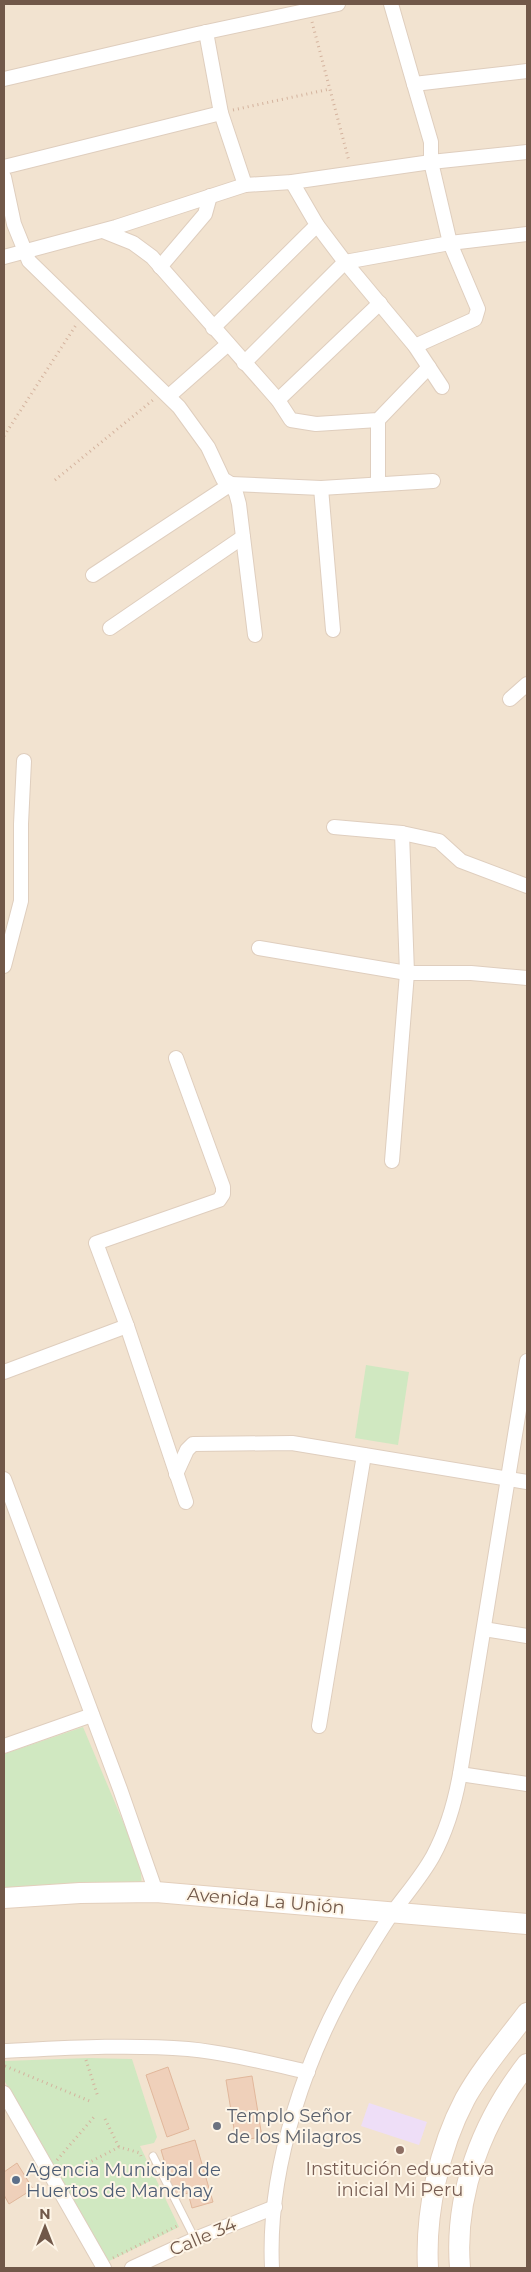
<svg xmlns="http://www.w3.org/2000/svg" width="531" height="2272" viewBox="0 0 531 2272" font-family="Montserrat,sans-serif">
<style>
.residential{fill:#f2e3d0}
.education{fill:#eedef7}
.green{fill:#d0e8c1}
.building{fill:#efd0ba;stroke:#e1b79b}
.lines{fill:none;stroke-linecap:round;stroke-linejoin:round}
.lane-casing{stroke:#dfcebe;stroke-width:9}
.street-casing{stroke:#dfcebe;stroke-width:16}
.secondary-casing{stroke:#e3cfbc;stroke-width:22}
.path{stroke:#d4b39e;stroke-width:3;stroke-dasharray:1 4;stroke-linecap:butt}
.lane{stroke:#fff;stroke-width:7}
.street{stroke:#fff;stroke-width:14}
.secondary{stroke:#fff;stroke-width:20}
.worship-dot{fill:#6b7280;stroke:#fef5e7;stroke-width:2}
.education-dot{fill:#8d6e63;stroke:#fef5e7;stroke-width:2}
.service-dot{fill:#5c6f8a;stroke:#fef5e7;stroke-width:2}
.labels{text-anchor:middle;stroke-width:4;stroke-linejoin:round;paint-order:stroke}
.street-label{font-size:18px;fill:#715849;stroke:#fef5e7}
.worship-label{font-size:18px;fill:#5b616d;stroke:#fef5e7;text-anchor:start}
.education-label{font-size:18px;fill:#785e54;stroke:#fef5e7}
.service-label{font-size:18px;fill:#4e5e75;stroke:#fef5e7;text-anchor:start}
</style>
<rect width="100%" height="100%" fill="#fbf1e1"/>
<rect class="residential" x="4" y="4" width="523" height="2264"/>
<path class="education" d="M 369,2103 L 427,2122 L 419,2145 L 361,2126 Z"/>
<g class="green">
<path d="M 366,1365 L 409,1372 L 398,1445 L 355,1438 Z"/>
<path d="M 83,1727 L 140,1862 L 142,1886 L 4,1890 L 4,1754 Z"/>
<path d="M 88,2058 L 132,2059 L 157,2137 L 154,2143 L 140,2146 L 179,2227 L 105,2263 L 4,2080 L 4,2061 Z"/>
</g>
<g class="building">
<path d="M 168,2067 L 189,2129 L 167,2137 L 146,2075 Z"/>
<path d="M 252,2076 L 262,2137 L 236,2141 L 226,2080 Z"/>
<path d="M 195,2140 L 213,2202 L 192,2208 L 188,2193 L 175,2197 L 161,2150 Z"/>
<path d="M 17,2163 L 33,2189 L 9,2204 L 4,2195 L 4,2172 Z"/>
</g>
<g class="lines">
<g class="lane-casing">
<path id="lane" d="M 153,2156 L 195,2239"/>
</g>
<g class="street-casing">
<g id="street">
<path d="M 391,4 L 414,84 L 527,71"/>
<path d="M 206,32 L 221,113 L 245,185"/>
<path d="M 4,79 L 197,34 L 338,4"/>
<path d="M 414,84 L 431,142 L 431,162 L 450,243 L 478,309 L 475,319 L 415,346"/>
<path d="M 4,167 L 221,113"/>
<path d="M 4,177 L 14,224 L 29,261 L 179,407 L 208,447 L 223,479 L 231,484 L 236,493 L 239,504 L 255,635"/>
<path d="M 317,225 L 345,262 L 415,346 L 442,387"/>
<path d="M 103,231 L 133,243 L 152,257 L 278,400 L 291,420 L 316,424 L 378,420 L 429,367"/>
<path d="M 4,257 L 116,227 L 245,185 L 292,182 L 431,162 L 527,152"/>
<path d="M 160,267 L 205,214 L 210,196"/>
<path d="M 213,328 L 317,225 L 292,182"/>
<path d="M 244,363 L 345,262 L 450,243 L 527,234"/>
<path d="M 169,396 L 228,344"/>
<path d="M 278,400 L 380,303"/>
<path d="M 378,420 L 378,484"/>
<path d="M 321,488 L 333,630"/>
<path d="M 93,575 L 231,484 L 321,488 L 433,481"/>
<path d="M 110,628 L 243,537"/>
<path d="M 510,699 L 527,684"/>
<path d="M 334,827 L 402,833 L 439,841 L 461,861 L 527,886"/>
<path d="M 259,948 L 407,973 L 471,973 L 527,978"/>
<path d="M 4,966 L 21,901 L 21,824 L 24,761"/>
<path d="M 176,1058 L 223,1187 L 223,1194 L 219,1200 L 96,1243 L 127,1326 L 186,1502"/>
<path d="M 392,1161 L 407,973 L 402,833"/>
<path d="M 4,1372 L 127,1326"/>
<path d="M 176,1474 L 187,1450 L 193,1444 L 292,1443 L 527,1482"/>
<path d="M 4,1479 L 120,1789 L 156,1892"/>
<path d="M 484,1629 L 527,1636"/>
<path d="M 319,1726 L 364,1455"/>
<path d="M 4,1746 L 92,1715"/>
<path d="M 460,1774 L 527,1784"/>
<path d="M 4,2051 C 65,2048 127,2044 188,2049 C 228,2053 268,2063 308,2072"/>
<path d="M 4,2093 L 104,2268"/>
<path d="M 132,2268 L 195,2239 L 275,2207"/>
<path d="M 272,2268 C 267,2167 307,2051 359,1966 C 370,1948 381,1929 393,1912 C 407,1893 422,1876 433,1856 C 447,1830 455,1802 460,1774 L 527,1361"/>
</g>
</g>
<g class="secondary-casing">
<g id="secondary">
<path d="M 4,1898 L 80,1893 L 156,1892 L 527,1924"/>
<path d="M 428,2268 C 425,2213 439,2148 465,2099 C 482,2068 506,2041 527,2013"/>
<path d="M 460,2268 C 454,2194 482,2122 527,2064"/>
</g>
</g>
<g class="path">
<path d="M 312,22 L 349,161"/>
<path d="M 233,110 L 330,89"/>
<path d="M 4,436 L 76,325"/>
<path d="M 55,480 L 153,400"/>
<path d="M 86,2060 L 98,2097"/>
<path d="M 5,2066 L 92,2102"/>
<path d="M 105,2119 L 119,2147"/>
<path d="M 57,2160 L 94,2117"/>
<path d="M 65,2175 L 119,2147 L 140,2153 L 141,2156"/>
<path d="M 113,2258 L 177,2226"/>
</g>
<use href="#lane" class="lane"/>
<use href="#street" class="street"/>
<use href="#secondary" class="secondary"/>
</g>
<circle class="worship-dot" cx="217" cy="2126" r="5"/>
<circle class="education-dot" cx="400" cy="2150" r="5"/>
<circle class="service-dot" cx="16" cy="2180" r="5"/>
<g class="labels">
<g class="street-label">
<text transform="translate(266 1901) rotate(5)" y="6">Avenida La Unión</text>
<text transform="translate(203 2237) rotate(-23)" y="6">Calle 34</text>
</g>
<g class="worship-label">
<text x="227" y="2122">Templo Señor<tspan x="227" dy="21">de los Milagros</tspan></text>
</g>
<g class="education-label">
<text x="400" y="2175">Institución educativa<tspan x="400" dy="21">inicial Mi Peru</tspan></text>
</g>
<g class="service-label">
<text x="26" y="2176">Agencia Municipal de<tspan x="26" dy="21">Huertos de Manchay</tspan></text>
</g>
</g>
<rect width="531" height="2272" fill="none" stroke="#715849" stroke-width="10"/>
<g transform="translate(45 2227)" stroke="#fef5e7" stroke-width="4" paint-order="stroke">
<path d="M0-4L9 19L0 12L-9 19Z" fill="#715849"/>
<text y="-8" font-size="14" font-weight="bold" text-anchor="middle" fill="#715849">N</text>
</g>
</svg>
